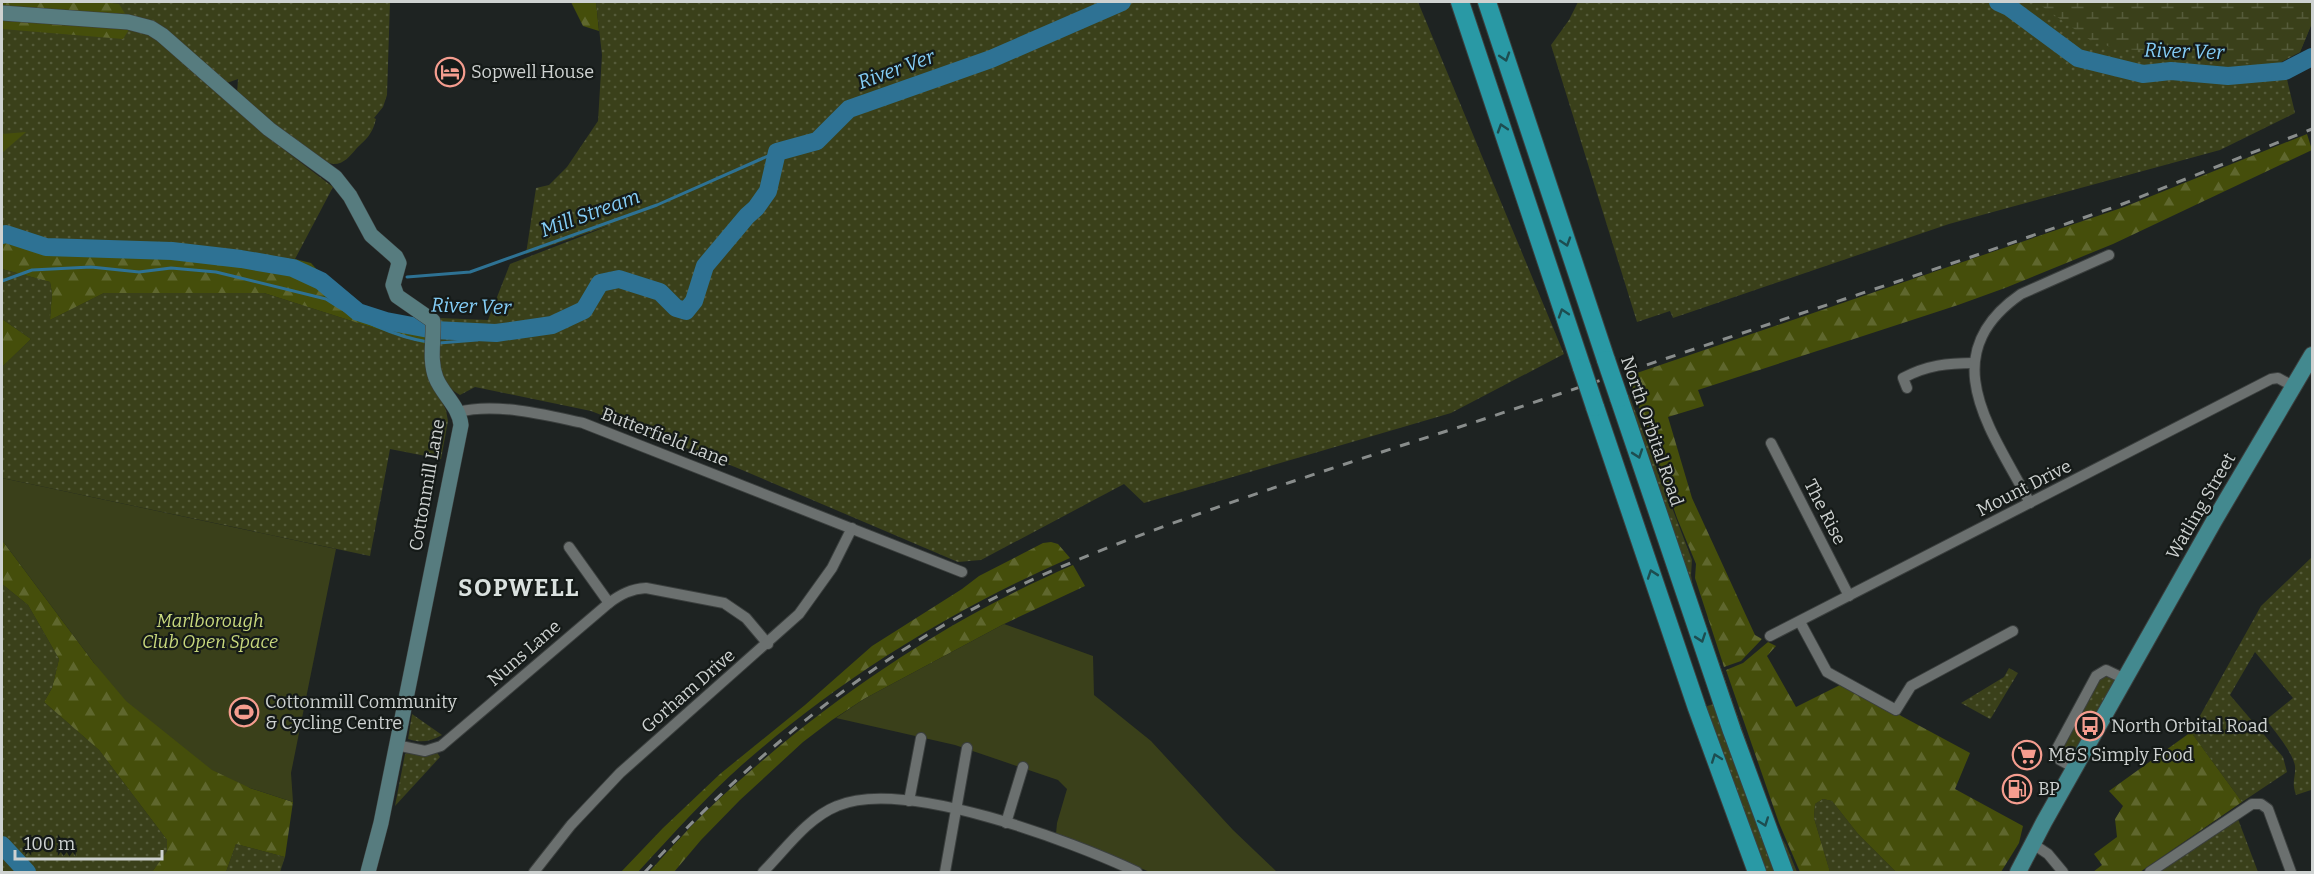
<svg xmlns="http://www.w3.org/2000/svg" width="2314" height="874" viewBox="0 0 2314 874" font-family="Bitter,serif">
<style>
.grass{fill:url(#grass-dots)}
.forest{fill:url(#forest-firs)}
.wetland{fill:url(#wetland-marsh)}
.park{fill:#3a401a}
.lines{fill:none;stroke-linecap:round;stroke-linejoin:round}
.stream{stroke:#2e7294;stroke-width:3}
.river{stroke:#2e7294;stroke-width:18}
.street-casing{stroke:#3b3f3e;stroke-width:12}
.secondary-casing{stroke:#3b3f3e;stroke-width:16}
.primary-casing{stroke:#3b3f3e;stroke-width:18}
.highway-casing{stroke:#3b3f3e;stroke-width:20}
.street{stroke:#6b706f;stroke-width:10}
.secondary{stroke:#577c7f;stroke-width:15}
.primary{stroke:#43898f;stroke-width:16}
.highway{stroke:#2999a5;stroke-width:18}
.rail{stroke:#898d8c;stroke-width:3;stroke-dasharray:10 10;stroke-linecap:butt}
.highway-bridge-casing{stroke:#3b3f3e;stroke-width:20;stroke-linecap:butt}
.highway-bridge{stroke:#2999a5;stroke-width:18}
.oneway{stroke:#1d4d50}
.labels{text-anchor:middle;stroke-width:4.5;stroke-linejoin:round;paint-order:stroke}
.poi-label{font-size:18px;fill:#ced2d1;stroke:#151a18;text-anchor:start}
.street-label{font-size:18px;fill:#ced2d1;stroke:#151a18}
.park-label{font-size:18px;font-style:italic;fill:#c8d87d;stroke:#151a18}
.water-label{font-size:20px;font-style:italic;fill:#84cdf6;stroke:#151a18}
.district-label{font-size:24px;font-weight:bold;letter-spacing:1.5px;fill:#dae1df;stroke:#151a18}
</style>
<defs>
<pattern id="grass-dots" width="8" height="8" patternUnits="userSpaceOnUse" patternTransform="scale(1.5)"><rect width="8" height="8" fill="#3a401a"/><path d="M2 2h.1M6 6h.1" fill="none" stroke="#555b3a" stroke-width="1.8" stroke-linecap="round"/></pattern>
<pattern id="forest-firs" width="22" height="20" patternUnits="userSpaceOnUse" patternTransform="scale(1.5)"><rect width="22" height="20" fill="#454e0b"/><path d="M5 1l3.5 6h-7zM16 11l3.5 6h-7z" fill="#5f672e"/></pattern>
<pattern id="wetland-marsh" width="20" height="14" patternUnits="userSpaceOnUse" patternTransform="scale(1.5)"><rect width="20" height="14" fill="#3a401a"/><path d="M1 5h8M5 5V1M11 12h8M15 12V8" fill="none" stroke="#555b3a"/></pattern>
</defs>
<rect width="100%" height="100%" fill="#1e2322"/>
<g class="grass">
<path d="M 2,2 L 390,2 L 387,95 L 383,107 L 374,118 L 376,119 C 372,135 367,138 356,149 C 350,156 344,164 334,164 C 315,164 254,108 237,94 L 238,79 L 213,88 L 287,152 L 333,187 L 295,259 L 200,250 L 50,243 L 7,231 L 2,232 Z"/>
<path d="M 596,2 L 1418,2 L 1564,354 L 1451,413 L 1144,503 L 1124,484 L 981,560 L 958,562 L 735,467 L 591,411 L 475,387 L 460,395 C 432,380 440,345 440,318 L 488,320 L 510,264 L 616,223 L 526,254 L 536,188 L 549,185 L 567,167 L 598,121 L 602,55 Z"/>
<path d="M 1578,2 L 2312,2 L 2312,23 L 2300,52 L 2263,72 L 2285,71 L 2295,113 L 2220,150 L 1949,224 L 1673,318 L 1670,311 L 1637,322 L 1551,45 L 1569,20 Z"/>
<path d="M 2,269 L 50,282 L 52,293 L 50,320 L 104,293 L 264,293 L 427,345 L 434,385 L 446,410 L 448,421 L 441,459 L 390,449 L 370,556 L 2,478 L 2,367 L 31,339 L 2,319 Z"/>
<path d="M 1629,395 L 1692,560 L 1691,575 L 1693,587 L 1777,830 L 1786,845 L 1797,872 L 1789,872 L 1625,397 Z"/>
<path d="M 2312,557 L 2312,793 L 2311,790 L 2296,795 C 2291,781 2296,778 2295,766 C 2293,753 2275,731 2266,720 L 2293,698 L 2255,652 L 2230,695 L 2283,757 L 2287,772 L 2242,802 L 2191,732 L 2261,606 Z"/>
<path d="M 2,584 L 28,605 L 59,659 L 52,688 L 44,702 L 99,750 L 167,840 L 167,851 L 152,872 L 2,872 Z"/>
<path d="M 2009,668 L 2018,673 L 1991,718 L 1990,719 L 1961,703 L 2004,677 Z"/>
<path d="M 2101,675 L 2112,675 L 2117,683 L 2090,731 L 2075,722 Z"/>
<path d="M 1716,703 L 1777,872 L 1762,872 L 1702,708 Z"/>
<path d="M 412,714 L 442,735 C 430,742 420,743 408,739 Z"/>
<path d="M 2074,724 L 2089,733 L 2073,758 L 2063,756 L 2060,749 Z"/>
<path d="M 436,751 L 440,757 L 395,806 L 405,754 L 409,752 Z"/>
<path d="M 1823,799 L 1832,801 L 1858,834 L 1896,872 L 1830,872 L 1814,818 L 1815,804 Z"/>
<path d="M 2238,819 L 2258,872 L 2159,872 Z"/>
<path d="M 236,844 L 285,857 L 280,872 L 226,872 Z"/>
</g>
<g class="forest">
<path d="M 2,2 L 102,2 L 119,4 L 132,25 L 123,39 L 2,29 Z"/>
<path d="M 571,2 L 596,2 L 599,31 L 583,26 Z"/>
<path d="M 26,132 L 2,153 L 2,134 Z"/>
<path d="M 2307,134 L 2312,150 L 2113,244 L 2005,288 L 1958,305 L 1698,390 L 1704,406 L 1668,417 L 1692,498 L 1755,635 L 1762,639 L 1741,661 L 1724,667 L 1695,578 L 1696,564 L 1677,518 L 1628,376 L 2124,207 Z"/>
<path d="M 7,231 L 50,243 L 200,250 L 295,259 L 311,263 L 337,292 L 359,309 L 388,319 L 422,325 L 427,330 L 427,345 L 264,293 L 104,293 L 50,320 L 52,293 L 50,282 L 2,269 L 2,232 Z"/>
<path d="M 2,319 L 31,339 L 2,367 Z"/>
<path d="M 2,540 L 94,663 L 250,788 L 293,802 L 285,857 L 236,844 L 226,872 L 152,872 L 167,851 L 167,840 L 99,750 L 44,702 L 52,688 L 59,659 L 28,605 L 2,584 Z"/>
<path d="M 1051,542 L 1058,544 L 1070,558 C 951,610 841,678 743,764 C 706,797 672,835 638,872 L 621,872 L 663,828 L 720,774 L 805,705 L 872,646 L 962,589 L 979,576 L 1043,543 Z"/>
<path d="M 1073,565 L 1085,586 L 1004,624 L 864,699 L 832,720 L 803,742 L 740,800 L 701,840 L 674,872 L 649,872 C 671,848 693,823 718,800 C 823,703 941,622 1073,565 Z"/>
<path d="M 1768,642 L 1776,646 L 1767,656 L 1796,707 L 1842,684 L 1970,753 L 1955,789 L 2023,826 L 2019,843 L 2001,872 L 1896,872 L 1858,834 L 1832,801 L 1823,799 L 1815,804 L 1814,818 L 1830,872 L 1800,872 L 1779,823 L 1726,670 L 1743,663 Z"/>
<path d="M 2191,732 L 2242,802 L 2140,872 L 2093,872 L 2102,865 L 2094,854 L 2117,837 L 2115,819 L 2123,806 L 2109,791 Z"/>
</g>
<path class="wetland" d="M 2036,2 L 2312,2 L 2312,23 L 2300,52 L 2265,66 L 2188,52 L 2117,49 L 2090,40 Z"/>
<g class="park">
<path d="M 2,478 L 336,549 L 291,773 L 293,802 L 250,788 L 212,770 L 126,701 L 94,663 L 2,540 Z"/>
<path d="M 1004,624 L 1093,656 L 1094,695 L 1151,741 L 1233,830 L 1277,872 L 1150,872 L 1056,834 L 1057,823 L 1067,789 L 1058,780 L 955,745 L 836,718 L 864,699 Z"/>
</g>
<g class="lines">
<g class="stream">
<path d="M 407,277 L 470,272 L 657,205 L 777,152"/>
<path d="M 2,281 L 32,270 L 91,267 L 139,272 L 171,268 L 216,272 L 326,299 C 354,318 396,337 428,342"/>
<path d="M 439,343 L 477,340 L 496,333"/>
</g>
<g class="river">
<path d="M 1998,2 L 2009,7 L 2078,58 L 2143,74 L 2171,71 L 2228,76 L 2285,71 L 2312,57"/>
<path d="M 2,235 L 6,234 L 46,247 L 172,251 L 241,259 L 293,268 L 321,281 L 358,312 L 386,321 L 434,330 L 496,333 L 552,325 L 584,310 L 600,283 L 619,279 L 660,292 L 676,308 L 686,311 L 694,301 L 705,266 L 747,216 L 756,208 L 768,191 L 777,152 L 817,141 L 849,109 L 991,59 L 1122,2"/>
<path d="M 2,845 L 27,872"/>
</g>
<g class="street-casing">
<g id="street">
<path d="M 1907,388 L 1903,378 C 1927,365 1948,363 1974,363"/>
<path d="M 458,412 C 496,402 545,415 583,423 L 962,572"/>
<path d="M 1771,443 L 1849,596"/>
<path d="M 2030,503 C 1993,432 1931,356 2021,294 L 2109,255"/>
<path d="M 569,547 L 609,603"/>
<path d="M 1800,622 L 1827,672 L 1896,710 L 1911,686 L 2013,631"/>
<path d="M 1770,636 L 2271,379 L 2278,378 L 2293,386"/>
<path d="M 396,745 L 425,751 L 441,746 L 609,603 C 621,594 631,589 646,588 L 724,603 L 746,618 L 768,644"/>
<path d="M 2075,768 L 2060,760 L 2055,752 L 2096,676 L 2106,670 L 2125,679"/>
<path d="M 909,801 L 921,738"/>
<path d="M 1006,823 L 1023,767"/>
<path d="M 2033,844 L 2048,854 L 2063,872"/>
<path d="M 534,872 L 571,825 L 620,773 L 799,614 L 832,568 L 852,528"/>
<path d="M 763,872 C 785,850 807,818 837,806 C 904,777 1073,842 1137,872"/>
<path d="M 945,872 L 967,748"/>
<path d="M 2150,872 L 2252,804 L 2261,804 L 2268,809 L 2291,872"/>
</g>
</g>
<g class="secondary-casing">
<path id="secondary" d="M 2,13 L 128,22 L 151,28 L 162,35 L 269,129 L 335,177 L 350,196 L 371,235 L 396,257 L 399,263 L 393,285 L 397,296 L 433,321 C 434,340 429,360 436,378 C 443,395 459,406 461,425 L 381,823 L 368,872"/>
</g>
<g class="primary-casing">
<path id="primary" d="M 2018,872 L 2044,822 L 2214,521 L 2312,355"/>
</g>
<g class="highway-casing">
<g id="highway">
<path d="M 1460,2 L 1582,368"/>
<path d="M 1487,2 L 1606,360"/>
<path d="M 1619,398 L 1732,731 L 1784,872"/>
<path d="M 1595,407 L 1697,708 L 1757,872"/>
</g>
</g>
<use href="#street" class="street"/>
<use href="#secondary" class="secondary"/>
<use href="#primary" class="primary"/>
<use href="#highway" class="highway"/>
<path class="rail" d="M 645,872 C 727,783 815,704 919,640 C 1020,577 1132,537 1244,498 C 1320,472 1396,447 1472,423 L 1974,256 L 2120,205 L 2312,129"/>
<g class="highway-bridge-casing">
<g id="highway-bridge">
<path d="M 1606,360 L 1619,398"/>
<path d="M 1582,368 L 1595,407"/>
</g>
</g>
<use href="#highway-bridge" class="highway-bridge"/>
</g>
<defs><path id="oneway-chevron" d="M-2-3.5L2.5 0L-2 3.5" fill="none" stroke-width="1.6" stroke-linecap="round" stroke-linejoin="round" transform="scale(1.5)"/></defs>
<g class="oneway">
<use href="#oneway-chevron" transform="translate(1505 57) rotate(72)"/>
<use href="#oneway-chevron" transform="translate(1502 128) rotate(-108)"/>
<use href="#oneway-chevron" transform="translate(1566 242) rotate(72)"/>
<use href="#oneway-chevron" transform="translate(1563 313) rotate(-108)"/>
<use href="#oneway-chevron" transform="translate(1638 454) rotate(71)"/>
<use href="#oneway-chevron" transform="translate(1652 574) rotate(-109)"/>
<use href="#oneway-chevron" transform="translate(1701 638) rotate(71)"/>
<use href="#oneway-chevron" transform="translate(1716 758) rotate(-110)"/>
<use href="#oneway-chevron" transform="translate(1764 822) rotate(70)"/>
</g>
<defs>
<g id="hotel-ring" transform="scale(1.5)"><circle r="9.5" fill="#151a18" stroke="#f59d8f" stroke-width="1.5"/><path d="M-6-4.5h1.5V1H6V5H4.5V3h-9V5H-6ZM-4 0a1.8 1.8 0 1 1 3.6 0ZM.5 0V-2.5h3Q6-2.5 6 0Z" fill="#f59d8f"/></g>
<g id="stadium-ring" transform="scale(1.5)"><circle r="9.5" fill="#151a18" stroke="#f59d8f" stroke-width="1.5"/><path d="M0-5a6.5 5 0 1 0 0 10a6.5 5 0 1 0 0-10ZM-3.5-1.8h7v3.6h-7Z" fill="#f59d8f"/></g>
<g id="bus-ring" transform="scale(1.5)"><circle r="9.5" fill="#151a18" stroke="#f59d8f" stroke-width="1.5"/><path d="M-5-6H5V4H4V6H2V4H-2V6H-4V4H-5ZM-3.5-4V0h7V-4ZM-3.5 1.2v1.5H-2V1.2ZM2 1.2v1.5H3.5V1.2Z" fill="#f59d8f"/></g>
<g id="supermarket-ring" transform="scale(1.5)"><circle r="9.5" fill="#151a18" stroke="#f59d8f" stroke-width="1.5"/><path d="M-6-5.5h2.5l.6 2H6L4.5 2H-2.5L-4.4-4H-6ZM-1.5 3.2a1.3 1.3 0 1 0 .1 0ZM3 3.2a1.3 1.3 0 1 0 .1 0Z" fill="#f59d8f"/></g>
<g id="fuel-ring" transform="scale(1.5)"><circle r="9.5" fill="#151a18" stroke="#f59d8f" stroke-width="1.5"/><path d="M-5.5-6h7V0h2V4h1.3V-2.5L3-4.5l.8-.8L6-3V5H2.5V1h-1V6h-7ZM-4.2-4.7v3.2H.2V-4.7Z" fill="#f59d8f"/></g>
</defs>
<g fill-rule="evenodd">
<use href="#hotel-ring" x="450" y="72"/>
<use href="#stadium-ring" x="244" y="712"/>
<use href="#bus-ring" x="2090" y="726"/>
<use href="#supermarket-ring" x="2027" y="755"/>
<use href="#fuel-ring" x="2017" y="789"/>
</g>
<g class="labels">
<g class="poi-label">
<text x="471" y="78">Sopwell House</text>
<text x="265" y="708">Cottonmill Community<tspan x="265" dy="21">&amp; Cycling Centre</tspan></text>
<text x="2111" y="732">North Orbital Road</text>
<text x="2048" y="761">M&amp;S Simply Food</text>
<text x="2038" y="795">BP</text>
</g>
<g class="street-label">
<text transform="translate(1652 431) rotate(71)" y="6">North Orbital Road</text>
<text transform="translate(665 437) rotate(21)" y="6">Butterfield Lane</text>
<text transform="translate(427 485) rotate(-80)" y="6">Cottonmill Lane</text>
<text transform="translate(2024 488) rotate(-27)" y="6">Mount Drive</text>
<text transform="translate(2201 506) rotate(-60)" y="6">Watling Street</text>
<text transform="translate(1825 512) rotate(63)" y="6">The Rise</text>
<text transform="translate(524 653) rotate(-41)" y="6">Nuns Lane</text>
<text transform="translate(688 691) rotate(-41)" y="6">Gorham Drive</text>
</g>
<g class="park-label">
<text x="210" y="627">Marlborough<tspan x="210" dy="21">Club Open Space</tspan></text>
</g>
<g class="water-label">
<text transform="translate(2184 51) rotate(2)" y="7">River Ver</text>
<text transform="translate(896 69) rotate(-20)" y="7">River Ver</text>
<text transform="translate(590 213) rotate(-20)" y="7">Mill Stream</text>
<text transform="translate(471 306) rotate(2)" y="7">River Ver</text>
</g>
<g class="district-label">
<text x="519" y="596">SOPWELL</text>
</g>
</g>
<rect width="2314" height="874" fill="none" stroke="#ced2d1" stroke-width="6"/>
<path d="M15 850v9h147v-9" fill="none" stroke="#ced2d1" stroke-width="3"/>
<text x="24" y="850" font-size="18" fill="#ced2d1" stroke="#151a18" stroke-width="4.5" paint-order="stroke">100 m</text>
</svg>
